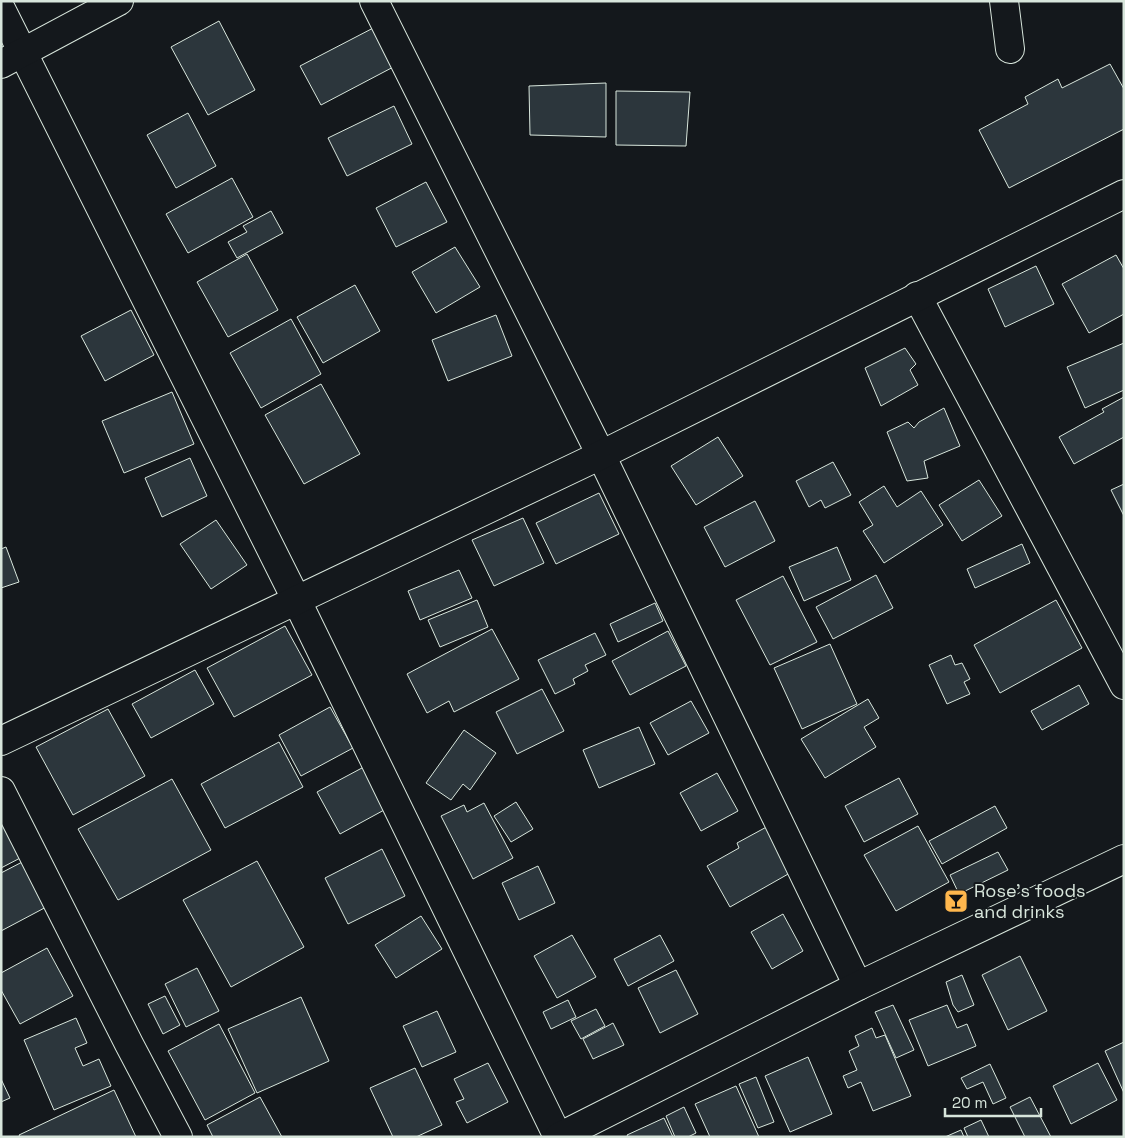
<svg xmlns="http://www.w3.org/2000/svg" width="1125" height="1138" viewBox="0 0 1125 1138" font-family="'Space Grotesk',sans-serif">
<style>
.building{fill:#2c363c;stroke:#d8e6dc}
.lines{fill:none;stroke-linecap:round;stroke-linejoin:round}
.minor-casing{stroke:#d8e6dc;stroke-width:30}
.minor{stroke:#14181c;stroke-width:28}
.labels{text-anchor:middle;stroke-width:4;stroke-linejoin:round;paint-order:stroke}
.poi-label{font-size:18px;fill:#d8e6dc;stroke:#14181c;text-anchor:start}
</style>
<rect width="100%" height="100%" fill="#14181c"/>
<g class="building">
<path d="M 219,21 L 255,90 L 208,115 L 171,47 Z"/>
<path d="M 379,25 L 399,64 L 321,105 L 300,66 Z"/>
<path d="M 1110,64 L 1124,89 L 1124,129 L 1009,188 L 979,130 L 1028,104 L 1025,97 L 1058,79 L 1062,88 Z"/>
<path d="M 606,83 L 606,137 L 530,135 L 529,86 Z"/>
<path d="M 616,91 L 690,92 L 686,146 L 616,145 Z"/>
<path d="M 394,106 L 412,144 L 347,176 L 328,138 Z"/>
<path d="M 188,113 L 216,166 L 176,188 L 147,135 Z"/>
<path d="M 232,178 L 253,217 L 188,253 L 166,214 Z"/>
<path d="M 426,182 L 447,222 L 396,247 L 376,208 Z"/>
<path d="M 271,211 L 283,233 L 237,258 L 228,242 L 247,232 L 243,226 Z"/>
<path d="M 455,247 L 480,287 L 436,313 L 412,272 Z"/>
<path d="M 247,254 L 278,310 L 228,337 L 197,282 Z"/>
<path d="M 1116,255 L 1124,269 L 1124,314 L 1089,333 L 1062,284 Z"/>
<path d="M 1036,266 L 1054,304 L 1005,327 L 988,289 Z"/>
<path d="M 355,285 L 380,331 L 323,363 L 297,317 Z"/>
<path d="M 131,310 L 154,355 L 105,381 L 81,336 Z"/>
<path d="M 496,315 L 512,356 L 448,381 L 432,340 Z"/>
<path d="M 291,319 L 321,374 L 261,408 L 230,353 Z"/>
<path d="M 1124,343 L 1124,390 L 1085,408 L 1067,367 Z"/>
<path d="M 905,348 L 916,364 L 910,370 L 918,385 L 881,406 L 865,368 Z"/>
<path d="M 321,384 L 360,454 L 304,484 L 265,415 Z"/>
<path d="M 172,392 L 194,444 L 124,473 L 102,421 Z"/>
<path d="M 1124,397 L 1124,437 L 1074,464 L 1059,437 L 1104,412 L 1102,409 Z"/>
<path d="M 944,408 L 960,446 L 924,461 L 928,478 L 907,481 L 887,432 L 908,422 L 914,428 L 919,422 Z"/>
<path d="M 718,437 L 743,476 L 696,505 L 671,466 Z"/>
<path d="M 190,458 L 207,496 L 162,517 L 145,478 Z"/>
<path d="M 833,462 L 851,495 L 825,508 L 821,500 L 809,507 L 796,481 Z"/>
<path d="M 979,480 L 1002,516 L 962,541 L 939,505 Z"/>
<path d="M 1124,484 L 1124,516 L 1111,490 Z"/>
<path d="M 884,486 L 897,507 L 921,491 L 943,525 L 884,563 L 863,531 L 873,525 L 859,502 Z"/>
<path d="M 599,493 L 619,534 L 556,564 L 536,523 Z"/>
<path d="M 755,501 L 775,541 L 725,567 L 704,527 Z"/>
<path d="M 523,518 L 544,563 L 494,586 L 472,540 Z"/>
<path d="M 216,520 L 247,565 L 211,589 L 180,544 Z"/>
<path d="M 1022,544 L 1030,563 L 975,588 L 967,569 Z"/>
<path d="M 6,547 L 19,582 L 1,588 L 1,549 Z"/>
<path d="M 837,547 L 851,580 L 804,601 L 789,567 Z"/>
<path d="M 459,570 L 472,598 L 420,620 L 408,591 Z"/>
<path d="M 876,575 L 893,608 L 833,639 L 816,607 Z"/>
<path d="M 783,576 L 817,642 L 770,665 L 736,600 Z"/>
<path d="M 477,600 L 488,627 L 440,647 L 428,620 Z"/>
<path d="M 1056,600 L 1082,648 L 1000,693 L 974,645 Z"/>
<path d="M 655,603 L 663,621 L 618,642 L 610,624 Z"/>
<path d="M 285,626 L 312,675 L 234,717 L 207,668 Z"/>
<path d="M 492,629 L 519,679 L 454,712 L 449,701 L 427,713 L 407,674 Z"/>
<path d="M 668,631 L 686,666 L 630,695 L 612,661 Z"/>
<path d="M 595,633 L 606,655 L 585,665 L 588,671 L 573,679 L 575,684 L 555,694 L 538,660 Z"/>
<path d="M 830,644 L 857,704 L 802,729 L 774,668 Z"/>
<path d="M 951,655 L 955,665 L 962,663 L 970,679 L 964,682 L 970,694 L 947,704 L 929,665 Z"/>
<path d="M 195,670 L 214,704 L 151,738 L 132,704 Z"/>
<path d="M 1079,685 L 1089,704 L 1042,730 L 1031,711 Z"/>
<path d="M 542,689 L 564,731 L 517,754 L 496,712 Z"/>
<path d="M 868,699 L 879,718 L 864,727 L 876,747 L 825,778 L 801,739 Z"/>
<path d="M 691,701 L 709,733 L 668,755 L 650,723 Z"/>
<path d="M 330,707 L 353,748 L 301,776 L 279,735 Z"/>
<path d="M 108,709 L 145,776 L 73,815 L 36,747 Z"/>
<path d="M 639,727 L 655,764 L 599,788 L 583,750 Z"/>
<path d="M 464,730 L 496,753 L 470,790 L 463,784 L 451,800 L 426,783 Z"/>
<path d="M 279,742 L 303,787 L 225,828 L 201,784 Z"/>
<path d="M 375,761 L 397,803 L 340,834 L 317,792 Z"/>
<path d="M 717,773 L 738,811 L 701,831 L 680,793 Z"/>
<path d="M 899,778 L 918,814 L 864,842 L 845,806 Z"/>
<path d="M 172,779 L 211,850 L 118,900 L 78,829 Z"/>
<path d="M 516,802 L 533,829 L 511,842 L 494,816 Z"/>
<path d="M 484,803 L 513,858 L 473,879 L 441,816 L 464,805 L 467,812 Z"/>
<path d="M 995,806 L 1007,828 L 942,864 L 929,841 Z"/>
<path d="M 1,813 L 24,856 L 1,868 Z"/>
<path d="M 772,824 L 797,869 L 730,907 L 707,866 L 739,848 L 737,843 Z"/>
<path d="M 918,826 L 949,882 L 896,911 L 864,855 Z"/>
<path d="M 382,849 L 405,896 L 348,924 L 325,878 Z"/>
<path d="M 998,852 L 1008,870 L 959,894 L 950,875 Z"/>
<path d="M 26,860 L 50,905 L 1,931 L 1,873 Z"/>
<path d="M 257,861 L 304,947 L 231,987 L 183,900 Z"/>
<path d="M 538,866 L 555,903 L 519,920 L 502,883 Z"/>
<path d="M 783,914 L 803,951 L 772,969 L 751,932 Z"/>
<path d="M 421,916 L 442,949 L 396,978 L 375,945 Z"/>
<path d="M 572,935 L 596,977 L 557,998 L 534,956 Z"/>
<path d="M 660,935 L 674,961 L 628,986 L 614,959 Z"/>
<path d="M 47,948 L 73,996 L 20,1024 L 1,990 L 1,973 Z"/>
<path d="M 1020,956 L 1047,1011 L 1008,1030 L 982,975 Z"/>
<path d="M 197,968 L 219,1011 L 186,1027 L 165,984 Z"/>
<path d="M 676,970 L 698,1014 L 660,1033 L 638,988 Z"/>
<path d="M 962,975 L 974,1005 L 958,1012 L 953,1005 L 946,982 Z"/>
<path d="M 165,996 L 180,1025 L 163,1034 L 148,1004 Z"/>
<path d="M 301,997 L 329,1061 L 257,1093 L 228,1029 Z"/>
<path d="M 568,1000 L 576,1017 L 551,1029 L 543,1012 Z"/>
<path d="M 893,1005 L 914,1050 L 896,1058 L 875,1012 Z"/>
<path d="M 947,1005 L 957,1028 L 967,1024 L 976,1046 L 928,1066 L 909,1020 Z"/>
<path d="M 596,1009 L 605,1026 L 581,1039 L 571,1021 Z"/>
<path d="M 437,1011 L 456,1052 L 422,1067 L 403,1026 Z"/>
<path d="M 76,1018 L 87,1043 L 75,1048 L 83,1066 L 99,1059 L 111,1086 L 54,1110 L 24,1040 Z"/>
<path d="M 613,1023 L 624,1045 L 593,1059 L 583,1039 Z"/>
<path d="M 219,1024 L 255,1093 L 205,1120 L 168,1051 Z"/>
<path d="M 872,1028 L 876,1038 L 885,1035 L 911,1096 L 873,1111 L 861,1082 L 848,1088 L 843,1076 L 857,1070 L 849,1051 L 859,1046 L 855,1036 Z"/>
<path d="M 1124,1042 L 1124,1093 L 1105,1051 Z"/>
<path d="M 808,1057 L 832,1114 L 790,1132 L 765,1076 Z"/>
<path d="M 488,1063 L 508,1102 L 467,1123 L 456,1102 L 464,1099 L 454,1079 Z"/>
<path d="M 1098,1063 L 1117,1100 L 1071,1124 L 1053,1086 Z"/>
<path d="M 990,1064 L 1006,1098 L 993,1104 L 983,1082 L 967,1089 L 961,1078 Z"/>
<path d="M 415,1068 L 442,1125 L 416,1137 L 393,1137 L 370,1088 Z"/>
<path d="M 756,1077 L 774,1122 L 758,1128 L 739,1084 Z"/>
<path d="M 1,1079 L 10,1098 L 1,1102 Z"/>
<path d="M 736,1086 L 759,1137 L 710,1137 L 695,1104 Z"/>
<path d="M 114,1090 L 136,1137 L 20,1137 L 19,1135 Z"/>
<path d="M 260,1097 L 282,1137 L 213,1137 L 207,1125 Z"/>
<path d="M 1030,1097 L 1051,1137 L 1025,1137 L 1010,1107 Z"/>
<path d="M 684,1107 L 696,1133 L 688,1137 L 675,1137 L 666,1116 Z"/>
<path d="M 664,1118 L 673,1137 L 628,1137 L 627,1135 Z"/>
<path d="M 981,1120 L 989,1137 L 968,1137 L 964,1128 Z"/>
<path d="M 961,1130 L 964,1137 L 945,1137 Z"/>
</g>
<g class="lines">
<g class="minor-casing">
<g id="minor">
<path d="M 374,1 L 601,455 L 858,986"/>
<path d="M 1004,1 L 1010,49"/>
<path d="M 1,9 L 296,599 L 558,1137"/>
<path d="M 1,64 L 119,1"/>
<path d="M 917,296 L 1124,685"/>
<path d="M 1,741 L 601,455 L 1124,194"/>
<path d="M 1,791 L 129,1044 L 178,1137"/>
<path d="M 559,1137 L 858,986 L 1124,859"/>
</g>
</g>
<use href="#minor" class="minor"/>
</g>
<defs>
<g id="bar-square" transform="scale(1.25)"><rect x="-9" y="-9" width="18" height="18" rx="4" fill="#ffb74d" stroke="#14181c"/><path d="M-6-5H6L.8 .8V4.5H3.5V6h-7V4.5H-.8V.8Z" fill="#111"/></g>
</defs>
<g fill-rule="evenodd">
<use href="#bar-square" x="956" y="901"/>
</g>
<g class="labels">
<g class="poi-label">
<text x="974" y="897">Rose’s foods<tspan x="974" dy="21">and drinks</tspan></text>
</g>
</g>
<rect width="1125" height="1138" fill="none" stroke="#d8e6dc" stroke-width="5"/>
<path d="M945 1108v8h96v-8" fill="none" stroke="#d8e6dc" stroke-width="2.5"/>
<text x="952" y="1108" font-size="15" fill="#d8e6dc" stroke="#14181c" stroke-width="4" paint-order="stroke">20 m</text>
</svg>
